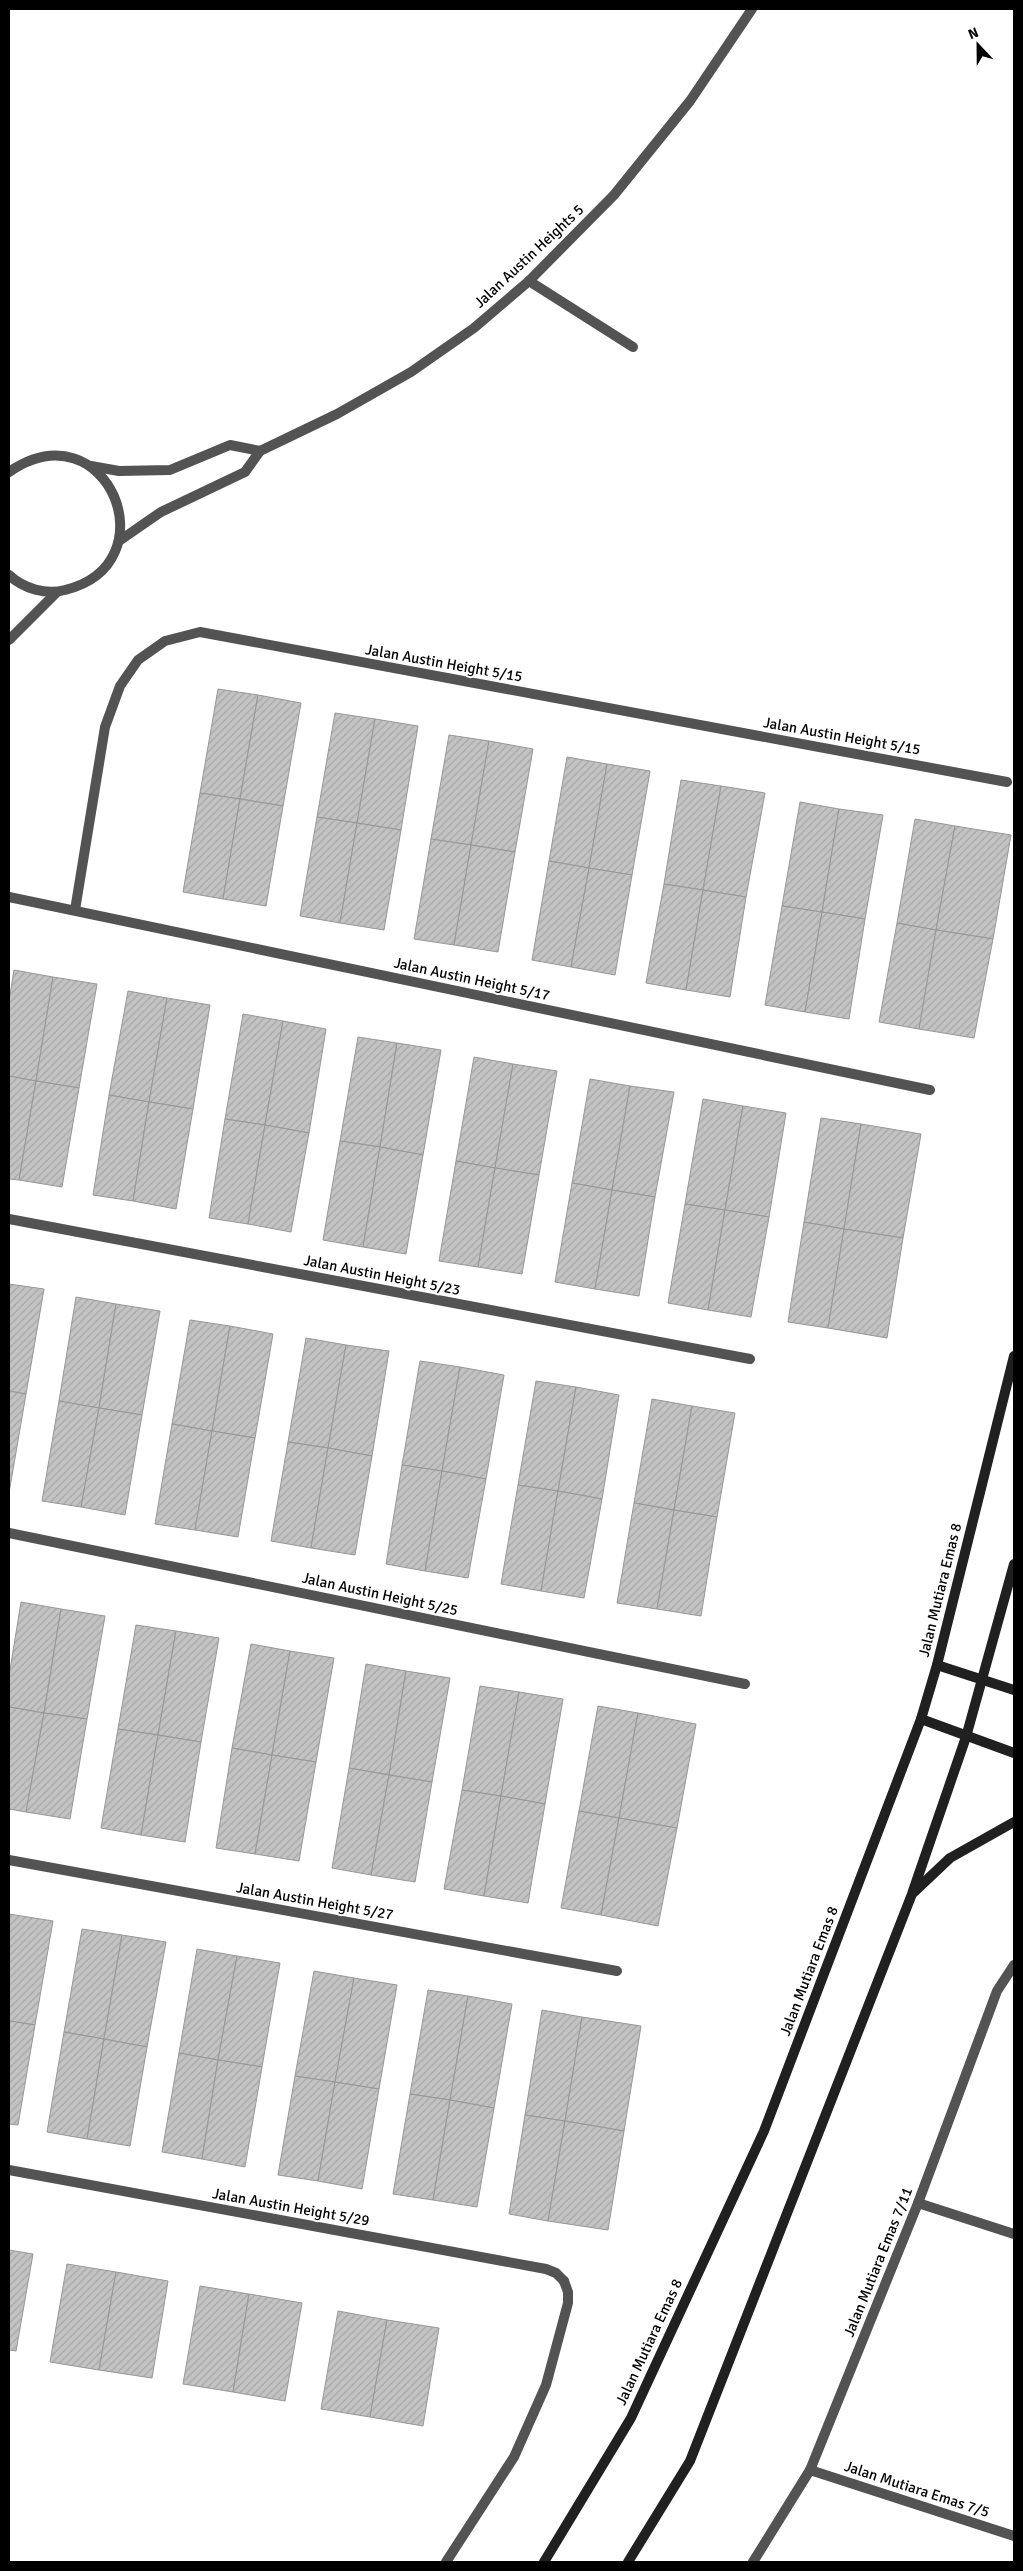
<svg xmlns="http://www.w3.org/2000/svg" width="1023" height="2571" viewBox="0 0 1023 2571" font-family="Signika,sans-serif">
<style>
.building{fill:url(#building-hatch);stroke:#979797}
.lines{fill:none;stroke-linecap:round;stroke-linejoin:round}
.lane{stroke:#535353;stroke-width:10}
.street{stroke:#535353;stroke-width:10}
.secondary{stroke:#202020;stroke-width:10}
.labels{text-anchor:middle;stroke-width:4;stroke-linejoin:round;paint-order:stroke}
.street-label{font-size:15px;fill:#000;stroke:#fff}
</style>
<defs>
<pattern id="building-hatch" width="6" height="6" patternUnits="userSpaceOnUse" patternTransform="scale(1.25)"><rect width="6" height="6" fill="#c3c3c3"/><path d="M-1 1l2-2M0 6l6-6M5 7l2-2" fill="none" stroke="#a6a6a6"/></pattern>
</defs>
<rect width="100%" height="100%" fill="#fff"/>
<g class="building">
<path d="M 218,689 L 258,695 L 240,799 L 200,793 Z"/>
<path d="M 258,695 L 301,703 L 283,806 L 240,799 Z"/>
<path d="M 335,713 L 375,719 L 357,823 L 317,817 Z"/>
<path d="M 375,719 L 418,726 L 401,830 L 357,823 Z"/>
<path d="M 449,735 L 489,741 L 471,845 L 431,839 Z"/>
<path d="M 489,741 L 533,749 L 515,852 L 471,845 Z"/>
<path d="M 567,757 L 607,764 L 589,868 L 549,861 Z"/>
<path d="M 607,764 L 650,771 L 632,875 L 589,868 Z"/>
<path d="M 681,780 L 721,786 L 703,890 L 664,884 Z"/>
<path d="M 721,786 L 765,793 L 746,897 L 703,890 Z"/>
<path d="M 200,793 L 240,799 L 223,899 L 183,892 Z"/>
<path d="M 240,799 L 283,806 L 266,906 L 223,899 Z"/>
<path d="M 800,802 L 839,809 L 822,912 L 782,906 Z"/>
<path d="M 839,809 L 883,815 L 865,919 L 822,912 Z"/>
<path d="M 317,817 L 357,823 L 340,923 L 300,916 Z"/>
<path d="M 915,819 L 955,826 L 936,930 L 897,923 Z"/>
<path d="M 357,823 L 401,830 L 384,930 L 340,923 Z"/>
<path d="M 955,826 L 1011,835 L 993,939 L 936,930 Z"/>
<path d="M 431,839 L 471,845 L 454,945 L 414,939 Z"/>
<path d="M 471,845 L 515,852 L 498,952 L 454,945 Z"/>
<path d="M 549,861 L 589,868 L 571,967 L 532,960 Z"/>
<path d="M 589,868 L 632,875 L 615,975 L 571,967 Z"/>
<path d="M 664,884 L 703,890 L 686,990 L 646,983 Z"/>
<path d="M 703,890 L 746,897 L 730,997 L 686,990 Z"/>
<path d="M 782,906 L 822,912 L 805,1012 L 765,1005 Z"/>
<path d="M 822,912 L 865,919 L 849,1019 L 805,1012 Z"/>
<path d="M 897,923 L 936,930 L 919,1029 L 879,1022 Z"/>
<path d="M 936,930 L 993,939 L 974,1038 L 919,1029 Z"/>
<path d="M 14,970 L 53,977 L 36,1081 L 9,1076 L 9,1001 Z"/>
<path d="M 53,977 L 97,984 L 79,1088 L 36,1081 Z"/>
<path d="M 128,991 L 167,998 L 149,1102 L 109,1095 Z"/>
<path d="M 167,998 L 210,1005 L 193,1109 L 149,1102 Z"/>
<path d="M 243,1014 L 283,1021 L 265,1125 L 225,1119 Z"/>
<path d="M 283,1021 L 326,1029 L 309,1133 L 265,1125 Z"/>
<path d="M 358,1037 L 397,1043 L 380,1147 L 340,1141 Z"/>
<path d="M 397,1043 L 441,1050 L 423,1155 L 380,1147 Z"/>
<path d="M 474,1057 L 513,1064 L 495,1168 L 456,1161 Z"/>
<path d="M 513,1064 L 557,1071 L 539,1175 L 495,1168 Z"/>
<path d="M 9,1076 L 36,1081 L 19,1180 L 9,1179 Z"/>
<path d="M 590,1079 L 630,1086 L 612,1190 L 572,1183 Z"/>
<path d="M 36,1081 L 79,1088 L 62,1187 L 19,1180 Z"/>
<path d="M 630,1086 L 674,1092 L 655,1197 L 612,1190 Z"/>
<path d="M 109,1095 L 149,1102 L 133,1201 L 93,1195 Z"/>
<path d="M 703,1099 L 743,1106 L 725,1210 L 685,1204 Z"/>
<path d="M 149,1102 L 193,1109 L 176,1209 L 133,1201 Z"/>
<path d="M 743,1106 L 786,1113 L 769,1217 L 725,1210 Z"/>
<path d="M 821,1118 L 861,1124 L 844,1229 L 804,1222 Z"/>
<path d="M 225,1119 L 265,1125 L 248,1224 L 209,1218 Z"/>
<path d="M 861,1124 L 921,1134 L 903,1238 L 844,1229 Z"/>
<path d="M 265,1125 L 309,1133 L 291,1232 L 248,1224 Z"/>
<path d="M 340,1141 L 380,1147 L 363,1247 L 323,1240 Z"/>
<path d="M 380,1147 L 423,1155 L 406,1254 L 363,1247 Z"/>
<path d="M 456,1161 L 495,1168 L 478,1267 L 439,1261 Z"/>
<path d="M 495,1168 L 539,1175 L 522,1274 L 478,1267 Z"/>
<path d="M 572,1183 L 612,1190 L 595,1289 L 555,1282 Z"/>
<path d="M 612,1190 L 655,1197 L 639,1296 L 595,1289 Z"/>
<path d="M 685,1204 L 725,1210 L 708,1310 L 668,1303 Z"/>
<path d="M 725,1210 L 769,1217 L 751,1317 L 708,1310 Z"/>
<path d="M 804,1222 L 844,1229 L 828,1328 L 788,1322 Z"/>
<path d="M 844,1229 L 903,1238 L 887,1338 L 828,1328 Z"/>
<path d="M 9,1284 L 44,1289 L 26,1394 L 9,1391 Z"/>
<path d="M 76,1297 L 116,1304 L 99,1408 L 59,1401 Z"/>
<path d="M 116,1304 L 160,1311 L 142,1415 L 99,1408 Z"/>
<path d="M 190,1320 L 230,1326 L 212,1431 L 172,1424 Z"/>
<path d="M 230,1326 L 273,1334 L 255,1438 L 212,1431 Z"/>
<path d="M 306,1338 L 346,1345 L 328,1448 L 288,1442 Z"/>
<path d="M 346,1345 L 389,1351 L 372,1456 L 328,1448 Z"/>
<path d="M 420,1361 L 460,1367 L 442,1471 L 402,1465 Z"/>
<path d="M 460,1367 L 504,1375 L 486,1479 L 442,1471 Z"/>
<path d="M 536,1381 L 576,1387 L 558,1491 L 518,1485 Z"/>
<path d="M 576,1387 L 619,1395 L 602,1499 L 558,1491 Z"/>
<path d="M 9,1391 L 26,1394 L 9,1493 Z"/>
<path d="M 652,1399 L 692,1406 L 674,1510 L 634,1503 Z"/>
<path d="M 59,1401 L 99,1408 L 81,1507 L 42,1501 Z"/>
<path d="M 692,1406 L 735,1413 L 717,1517 L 674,1510 Z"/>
<path d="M 99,1408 L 142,1415 L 125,1515 L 81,1507 Z"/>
<path d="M 172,1424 L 212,1431 L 195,1530 L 155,1524 Z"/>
<path d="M 212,1431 L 255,1438 L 238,1537 L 195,1530 Z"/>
<path d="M 288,1442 L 328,1448 L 311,1548 L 271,1541 Z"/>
<path d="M 328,1448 L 372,1456 L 355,1555 L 311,1548 Z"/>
<path d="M 402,1465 L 442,1471 L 425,1571 L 386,1564 Z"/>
<path d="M 442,1471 L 486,1479 L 468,1578 L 425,1571 Z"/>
<path d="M 518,1485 L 558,1491 L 541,1591 L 501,1584 Z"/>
<path d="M 558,1491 L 602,1499 L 584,1598 L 541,1591 Z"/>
<path d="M 634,1503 L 674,1510 L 657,1609 L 617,1603 Z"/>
<path d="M 674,1510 L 717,1517 L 701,1616 L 657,1609 Z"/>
<path d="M 21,1602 L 61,1609 L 44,1713 L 9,1707 L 9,1676 Z"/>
<path d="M 61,1609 L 105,1616 L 87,1719 L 44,1713 Z"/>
<path d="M 136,1625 L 176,1631 L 158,1735 L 118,1729 Z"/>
<path d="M 176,1631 L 219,1638 L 201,1742 L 158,1735 Z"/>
<path d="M 251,1644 L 290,1651 L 272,1755 L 232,1748 Z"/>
<path d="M 290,1651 L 334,1658 L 316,1762 L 272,1755 Z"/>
<path d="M 366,1664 L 406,1671 L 389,1775 L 349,1768 Z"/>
<path d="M 406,1671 L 450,1678 L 432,1782 L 389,1775 Z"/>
<path d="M 480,1686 L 519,1692 L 501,1796 L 462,1790 Z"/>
<path d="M 519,1692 L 563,1699 L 545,1804 L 501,1796 Z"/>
<path d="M 598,1706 L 638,1713 L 619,1818 L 579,1811 Z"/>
<path d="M 9,1707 L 44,1713 L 26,1812 L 9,1809 Z"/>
<path d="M 44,1713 L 87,1719 L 70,1819 L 26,1812 Z"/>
<path d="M 638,1713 L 696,1724 L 677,1828 L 619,1818 Z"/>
<path d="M 118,1729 L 158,1735 L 141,1835 L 101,1828 Z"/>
<path d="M 158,1735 L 201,1742 L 185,1842 L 141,1835 Z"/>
<path d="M 232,1748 L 272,1755 L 255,1854 L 216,1848 Z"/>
<path d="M 272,1755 L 316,1762 L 299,1861 L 255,1854 Z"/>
<path d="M 349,1768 L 389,1775 L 371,1875 L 332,1868 Z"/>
<path d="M 389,1775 L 432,1782 L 415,1882 L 371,1875 Z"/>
<path d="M 462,1790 L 501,1796 L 484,1896 L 444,1889 Z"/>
<path d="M 501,1796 L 545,1804 L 528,1903 L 484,1896 Z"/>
<path d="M 579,1811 L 619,1818 L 601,1915 L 561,1908 Z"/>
<path d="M 619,1818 L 677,1828 L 658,1926 L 601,1915 Z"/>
<path d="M 9,1914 L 53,1921 L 35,2025 L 9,2021 Z"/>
<path d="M 82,1929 L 122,1935 L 104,2039 L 64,2032 Z"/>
<path d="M 122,1935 L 166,1942 L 147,2047 L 104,2039 Z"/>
<path d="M 197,1949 L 237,1956 L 218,2060 L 179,2053 Z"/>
<path d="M 237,1956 L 280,1963 L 262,2067 L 218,2060 Z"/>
<path d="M 314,1971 L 354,1978 L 335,2082 L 295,2076 Z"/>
<path d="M 354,1978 L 397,1985 L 379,2089 L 335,2082 Z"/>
<path d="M 428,1990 L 468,1996 L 450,2100 L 410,2094 Z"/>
<path d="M 468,1996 L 512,2004 L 494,2108 L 450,2100 Z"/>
<path d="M 542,2010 L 582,2017 L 565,2121 L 525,2115 Z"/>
<path d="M 582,2017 L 641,2026 L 624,2131 L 565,2121 Z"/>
<path d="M 9,2021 L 35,2025 L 18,2125 L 9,2124 Z"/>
<path d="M 64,2032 L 104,2039 L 87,2139 L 47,2132 Z"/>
<path d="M 104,2039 L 147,2047 L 130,2146 L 87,2139 Z"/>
<path d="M 179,2053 L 218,2060 L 202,2159 L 162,2152 Z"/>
<path d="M 218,2060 L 262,2067 L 245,2167 L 202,2159 Z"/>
<path d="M 295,2076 L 335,2082 L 318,2181 L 278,2175 Z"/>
<path d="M 335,2082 L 379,2089 L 362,2189 L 318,2181 Z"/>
<path d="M 410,2094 L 450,2100 L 433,2200 L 393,2194 Z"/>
<path d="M 450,2100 L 494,2108 L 477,2207 L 433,2200 Z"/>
<path d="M 525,2115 L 565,2121 L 548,2221 L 509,2214 Z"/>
<path d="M 565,2121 L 624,2131 L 608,2230 L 548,2221 Z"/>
<path d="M 9,2250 L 33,2254 L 16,2351 L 9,2350 Z"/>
<path d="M 67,2264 L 116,2272 L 99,2370 L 50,2362 Z"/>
<path d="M 116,2272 L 168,2281 L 152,2378 L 99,2370 Z"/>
<path d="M 200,2286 L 249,2294 L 233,2392 L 183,2384 Z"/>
<path d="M 249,2294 L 302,2303 L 285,2401 L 233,2392 Z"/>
<path d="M 338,2311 L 387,2320 L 370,2417 L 321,2409 Z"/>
<path d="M 387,2320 L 439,2328 L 423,2426 L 370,2417 Z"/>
</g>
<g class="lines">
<g class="lane">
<path d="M 529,281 L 633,347"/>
<path d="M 918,2203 L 1014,2234"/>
<path d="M 446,2562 L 514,2457 L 546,2385 L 568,2303 L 568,2292 L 564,2281"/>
</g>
<g class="street">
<path d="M 91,466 L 119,471 L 170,470 L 230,445 L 260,451"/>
<path d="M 9,472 C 107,405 172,564 65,590 C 46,595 24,589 9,575"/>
<path d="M 119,541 L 161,512 L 245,472 L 260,451 L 337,414 L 411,372 L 474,328 L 529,281 L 614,195 L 690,101 L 752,9"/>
<path d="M 9,640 L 57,592"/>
<path d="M 9,897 L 930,1090"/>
<path d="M 75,910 L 105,727 L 120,686 L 138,660 L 165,641 L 200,632 L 1007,782"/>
<path d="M 9,1219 L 750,1359"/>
<path d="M 9,1533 L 745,1684"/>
<path d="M 9,1860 L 617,1971"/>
<path d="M 9,2170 L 546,2269 L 556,2273 L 564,2281"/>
<path d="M 810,2470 L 1014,2536"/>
<path d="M 753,2562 L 810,2470 L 918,2203 L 997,1991 L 1014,1965"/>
</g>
<g class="secondary">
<path d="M 937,1665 L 1014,1690"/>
<path d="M 921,1719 L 1014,1753"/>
<path d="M 914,1892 L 950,1858 L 1014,1822"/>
<path d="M 544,2562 L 631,2418 L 764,2131 L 921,1719 L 937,1665 L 1014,1356"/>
<path d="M 628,2562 L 690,2461 L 912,1894 L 966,1737 L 1014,1564"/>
</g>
</g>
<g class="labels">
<g class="street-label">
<text transform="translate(529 256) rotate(-43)" y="5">Jalan Austin Heights 5</text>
<text transform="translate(444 663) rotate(10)" y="5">Jalan Austin Height 5/15</text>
<text transform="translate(842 736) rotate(10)" y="5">Jalan Austin Height 5/15</text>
<text transform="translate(472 979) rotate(12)" y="5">Jalan Austin Height 5/17</text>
<text transform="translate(382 1275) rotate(11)" y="5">Jalan Austin Height 5/23</text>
<text transform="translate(940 1590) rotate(-76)" y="5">Jalan Mutiara Emas 8</text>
<text transform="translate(380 1594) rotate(12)" y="5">Jalan Austin Height 5/25</text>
<text transform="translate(315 1901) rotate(10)" y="5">Jalan Austin Height 5/27</text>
<text transform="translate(809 1971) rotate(-69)" y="5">Jalan Mutiara Emas 8</text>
<text transform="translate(291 2207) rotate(10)" y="5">Jalan Austin Height 5/29</text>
<text transform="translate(878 2262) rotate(-68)" y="5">Jalan Mutiara Emas 7/11</text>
<text transform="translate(649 2342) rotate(-65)" y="5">Jalan Mutiara Emas 8</text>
<text transform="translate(917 2489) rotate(18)" y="5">Jalan Mutiara Emas 7/5</text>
</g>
</g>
<rect width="1023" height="2571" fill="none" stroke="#000000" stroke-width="20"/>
<g transform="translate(978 45) rotate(338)" stroke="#ffffff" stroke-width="4" paint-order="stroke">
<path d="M0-4L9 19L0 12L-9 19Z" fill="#000000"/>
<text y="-8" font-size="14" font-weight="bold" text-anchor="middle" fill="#000000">N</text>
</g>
</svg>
